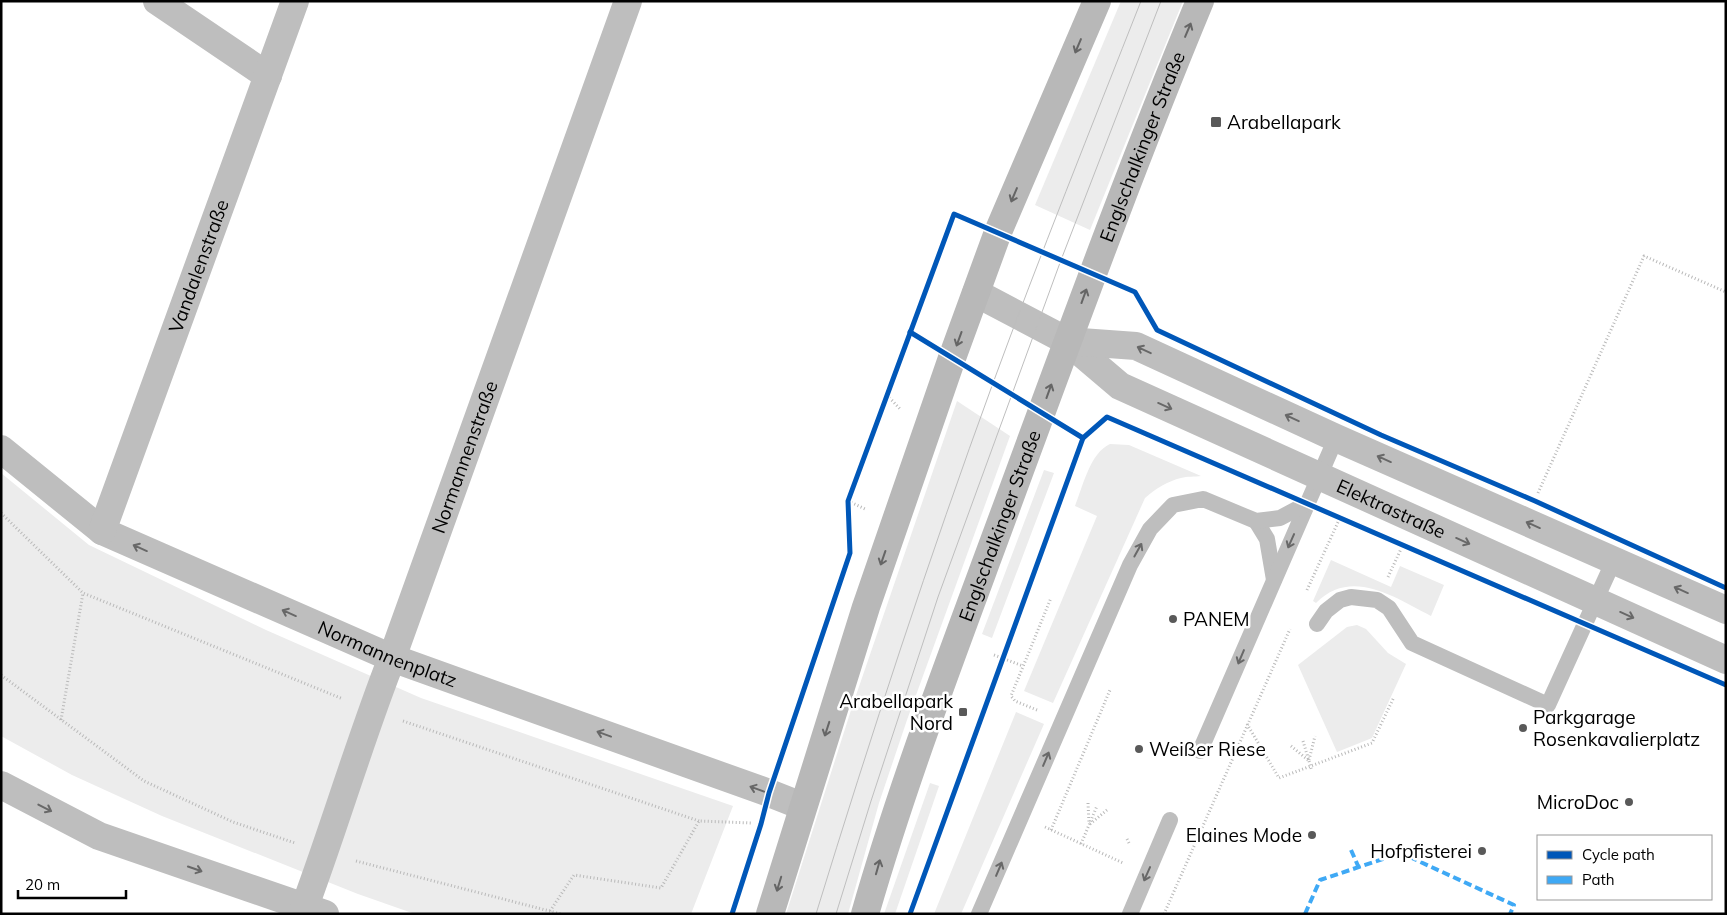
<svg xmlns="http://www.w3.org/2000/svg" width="1727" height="915" viewBox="0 0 1727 915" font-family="Mulish,sans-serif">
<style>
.green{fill:#ececec}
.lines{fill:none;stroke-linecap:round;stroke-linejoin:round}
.path{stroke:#b9b9b9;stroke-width:3;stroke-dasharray:1 2.5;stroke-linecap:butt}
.lane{stroke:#bebebe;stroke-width:16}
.street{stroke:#bebebe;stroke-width:28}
.secondary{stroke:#b8b8b8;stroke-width:28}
.tram{stroke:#bebebe;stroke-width:1}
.quiet{stroke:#3fa9f5;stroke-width:4;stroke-dasharray:8 4;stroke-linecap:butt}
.cycleway-casing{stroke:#fff;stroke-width:8}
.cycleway{stroke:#0057b8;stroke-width:5}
.oneway{stroke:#656565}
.oneway2{stroke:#686868}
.poi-dot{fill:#595959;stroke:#fff;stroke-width:2}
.labels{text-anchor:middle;stroke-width:5;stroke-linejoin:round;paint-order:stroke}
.poi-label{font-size:19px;fill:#000;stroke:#fff;text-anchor:start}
.street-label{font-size:19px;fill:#000;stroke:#fff}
</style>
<rect width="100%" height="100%" fill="#fff"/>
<g class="green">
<path d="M 1121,1 L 1183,1 L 1090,230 L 1035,205 Z"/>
<path d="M 957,401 L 1010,436 L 907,720 L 879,803 L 848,914 L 786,914 L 852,707 Z"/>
<path d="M 1110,444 L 1129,445 L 1201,476 C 1195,477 1187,476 1181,478 C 1168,481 1155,489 1145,498 L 1053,703 L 1024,691 L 1097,516 L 1075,506 C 1083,486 1090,453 1110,444 Z"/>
<path d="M 1044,470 L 1054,473 L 992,638 L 982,634 Z"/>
<path d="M 1,473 L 89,545 L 266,630 L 421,698 L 733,806 L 691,914 L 415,914 L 358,894 L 162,816 L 72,775 L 1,736 Z"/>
<path d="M 1331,560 L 1391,587 L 1400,566 L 1444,585 L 1431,616 C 1395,598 1352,567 1316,603 L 1313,601 Z"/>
<path d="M 1357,625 L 1366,629 L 1388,653 L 1406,664 L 1372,738 L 1337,752 L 1298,665 L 1347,627 Z"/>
<path d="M 1016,712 L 1044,724 L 961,914 L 934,914 Z"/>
<path d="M 930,783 L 939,786 L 895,914 L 884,914 Z"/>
</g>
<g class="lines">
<g class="path">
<path d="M 887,395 L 900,409"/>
<path d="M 1538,493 L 1644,256 L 1726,292"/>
<path d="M 848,501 L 865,509"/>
<path d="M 1,513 L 83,593 L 343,699"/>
<path d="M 1388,577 L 1401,549"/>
<path d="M 1307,590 L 1339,520"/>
<path d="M 994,655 L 1023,666"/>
<path d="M 1,675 L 144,781 L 233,822 L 295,843"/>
<path d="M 1037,710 L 1015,701 L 1011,696 L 1051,598"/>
<path d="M 61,720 L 83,593"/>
<path d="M 403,721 L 699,821"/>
<path d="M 1247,724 L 1279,778 L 1372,743 L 1394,697"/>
<path d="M 1303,741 L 1312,771"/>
<path d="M 1291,746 L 1308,760"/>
<path d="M 1309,760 L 1315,736"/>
<path d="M 1088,803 L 1089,823"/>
<path d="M 1090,824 L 1107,810"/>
<path d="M 1045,827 L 1123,863"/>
<path d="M 1051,830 L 1110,690"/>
<path d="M 1127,839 L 1130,845"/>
<path d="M 1081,844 L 1097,806"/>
<path d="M 356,861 L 561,914"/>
<path d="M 550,911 L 574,875 L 661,888 L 699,821 L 752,823"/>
<path d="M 1164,914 L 1290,629"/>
</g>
<g class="lane">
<path d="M 1256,521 L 1267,539 L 1274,580"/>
<path d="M 1317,624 L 1326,611 L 1340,600 L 1351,597 L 1377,600 L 1389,608 L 1412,643 L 1548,705 L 1614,560"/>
<path d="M 1200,751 L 1336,438"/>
<path d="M 979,914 L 1130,565 L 1150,529 L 1173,505 L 1203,499 L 1256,521 L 1280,518 L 1308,503"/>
<path d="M 1130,914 L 1170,820"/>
</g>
<g class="street">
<path d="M 157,1 L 268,76"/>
<path id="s1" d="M 976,293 L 1067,341 L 1120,386 L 1726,660"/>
<path d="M 1067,341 L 1136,346 L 1336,438 L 1726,610"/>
<path id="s2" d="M 1,449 L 102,531 L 392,658 L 769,793 L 802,806"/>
<path id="s3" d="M 102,531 L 295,1"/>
<path d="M 1,785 L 99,836 L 325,914"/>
<path id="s4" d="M 302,914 C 334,829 359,742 392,658 L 628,1"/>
</g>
<g class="secondary">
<path d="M 770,914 L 866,607 L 952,358 L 998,232 L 1097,1"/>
<path id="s5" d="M 865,914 C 905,775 958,639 1008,503 C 1070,335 1131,167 1200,1"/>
</g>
<g class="tram">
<path d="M 816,914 C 871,735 929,558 993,383 C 1040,255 1091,128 1141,1"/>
<path d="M 836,914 L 871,801 L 938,597 L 1061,260 L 1161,1"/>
</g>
<g class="quiet">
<path d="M 1351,850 L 1359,868"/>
<path d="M 1305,914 L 1320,880 L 1401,853 L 1514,905 L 1510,914"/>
</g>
<g class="cycleway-casing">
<g id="cycleway">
<path d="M 910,332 L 1083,438"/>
<path d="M 732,914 L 761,824 L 769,793 L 850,553 L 848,501 L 954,214 L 1135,292 L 1157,330 L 1381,435 L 1535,501 L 1726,588"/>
<path d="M 910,914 L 1083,438 L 1107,417 L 1726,685"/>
</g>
</g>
<use href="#cycleway" class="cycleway"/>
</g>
<defs><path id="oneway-shaft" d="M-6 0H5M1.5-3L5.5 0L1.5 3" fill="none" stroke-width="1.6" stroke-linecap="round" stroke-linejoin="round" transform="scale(1.25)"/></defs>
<g class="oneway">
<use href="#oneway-shaft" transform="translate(1188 30) rotate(-67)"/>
<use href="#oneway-shaft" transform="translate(1078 46) rotate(113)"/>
<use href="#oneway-shaft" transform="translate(1014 195) rotate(113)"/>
<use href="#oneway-shaft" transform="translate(1084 296) rotate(-70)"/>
<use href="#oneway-shaft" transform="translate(959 339) rotate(110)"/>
<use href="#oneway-shaft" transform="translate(1049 391) rotate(-70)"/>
<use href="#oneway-shaft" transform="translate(883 558) rotate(109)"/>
<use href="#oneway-shaft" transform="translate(827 729) rotate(108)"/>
<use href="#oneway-shaft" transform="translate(878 867) rotate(-74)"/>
<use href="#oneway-shaft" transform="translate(779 884) rotate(107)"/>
</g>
<g class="oneway2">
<use href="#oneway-shaft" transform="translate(1144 350) rotate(-155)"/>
<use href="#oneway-shaft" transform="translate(1165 406) rotate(24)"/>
<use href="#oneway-shaft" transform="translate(1292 418) rotate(-155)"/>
<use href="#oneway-shaft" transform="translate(1384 459) rotate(-156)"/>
<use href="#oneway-shaft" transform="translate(1533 525) rotate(-156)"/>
<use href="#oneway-shaft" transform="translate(1291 541) rotate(114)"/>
<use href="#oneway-shaft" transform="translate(1463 541) rotate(24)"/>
<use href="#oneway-shaft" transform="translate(140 548) rotate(-156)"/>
<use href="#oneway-shaft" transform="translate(1138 550) rotate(-61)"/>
<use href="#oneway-shaft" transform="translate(1681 590) rotate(-156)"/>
<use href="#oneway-shaft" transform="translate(289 613) rotate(-156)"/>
<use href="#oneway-shaft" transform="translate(1627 615) rotate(24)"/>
<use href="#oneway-shaft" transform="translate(1241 657) rotate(113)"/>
<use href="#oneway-shaft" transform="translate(604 734) rotate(-160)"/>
<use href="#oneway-shaft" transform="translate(1046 759) rotate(-67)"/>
<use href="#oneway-shaft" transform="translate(757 789) rotate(-160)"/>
<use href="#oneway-shaft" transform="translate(45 808) rotate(27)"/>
<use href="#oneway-shaft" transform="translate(195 869) rotate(19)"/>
<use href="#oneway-shaft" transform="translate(999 869) rotate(-67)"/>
<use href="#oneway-shaft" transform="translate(1147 874) rotate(114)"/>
</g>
<g class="poi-dot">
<rect x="1210" y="116" width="12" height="12" rx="2.5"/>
<circle cx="1173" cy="619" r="5"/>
<rect x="958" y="707" width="10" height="10" rx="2.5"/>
<circle cx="1523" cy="728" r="5"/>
<circle cx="1139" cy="749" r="5"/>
<circle cx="1629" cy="802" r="5"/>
<circle cx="1312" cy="835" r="5"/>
<circle cx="1482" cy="851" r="5"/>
</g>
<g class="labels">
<g class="poi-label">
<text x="1227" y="129">Arabellapark</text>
<text x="1183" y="626">PANEM</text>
<text x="953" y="708" text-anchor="end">Arabellapark<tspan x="953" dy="22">Nord</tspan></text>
<text x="1533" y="724">Parkgarage<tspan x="1533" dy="22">Rosenkavalierplatz</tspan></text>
<text x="1149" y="756">Weißer Riese</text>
<text x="1619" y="809" text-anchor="end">MicroDoc</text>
<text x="1302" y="842" text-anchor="end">Elaines Mode</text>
<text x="1472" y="858" text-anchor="end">Hofpfisterei</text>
</g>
<g class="street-label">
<text dy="7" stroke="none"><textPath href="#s5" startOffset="816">Englschalkinger Straße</textPath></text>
<text dy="7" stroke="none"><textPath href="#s3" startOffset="282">Vandalenstraße</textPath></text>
<text dy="7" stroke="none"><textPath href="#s4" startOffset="485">Normannenstraße</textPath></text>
<text dy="7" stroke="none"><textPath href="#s1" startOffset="470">Elektrastraße</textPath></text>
<text dy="7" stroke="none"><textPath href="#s5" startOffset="411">Englschalkinger Straße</textPath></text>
<text dy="7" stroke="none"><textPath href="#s2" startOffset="441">Normannenplatz</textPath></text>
</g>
</g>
<rect width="1727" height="915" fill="none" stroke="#000000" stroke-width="5"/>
<rect x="1537" y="835" width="175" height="65" fill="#ffffff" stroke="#999999"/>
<rect x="1547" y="851" width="25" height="8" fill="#0057b8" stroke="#999999"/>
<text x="1582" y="860" font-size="15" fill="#000000">Cycle path</text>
<rect x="1547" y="876" width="25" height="8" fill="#3fa9f5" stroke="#999999"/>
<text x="1582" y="885" font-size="15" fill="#000000">Path</text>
<path d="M18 890v8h108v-8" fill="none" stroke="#000000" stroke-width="2.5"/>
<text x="25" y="890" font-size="15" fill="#000000" stroke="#ffffff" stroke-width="4" paint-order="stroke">20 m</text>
</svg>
